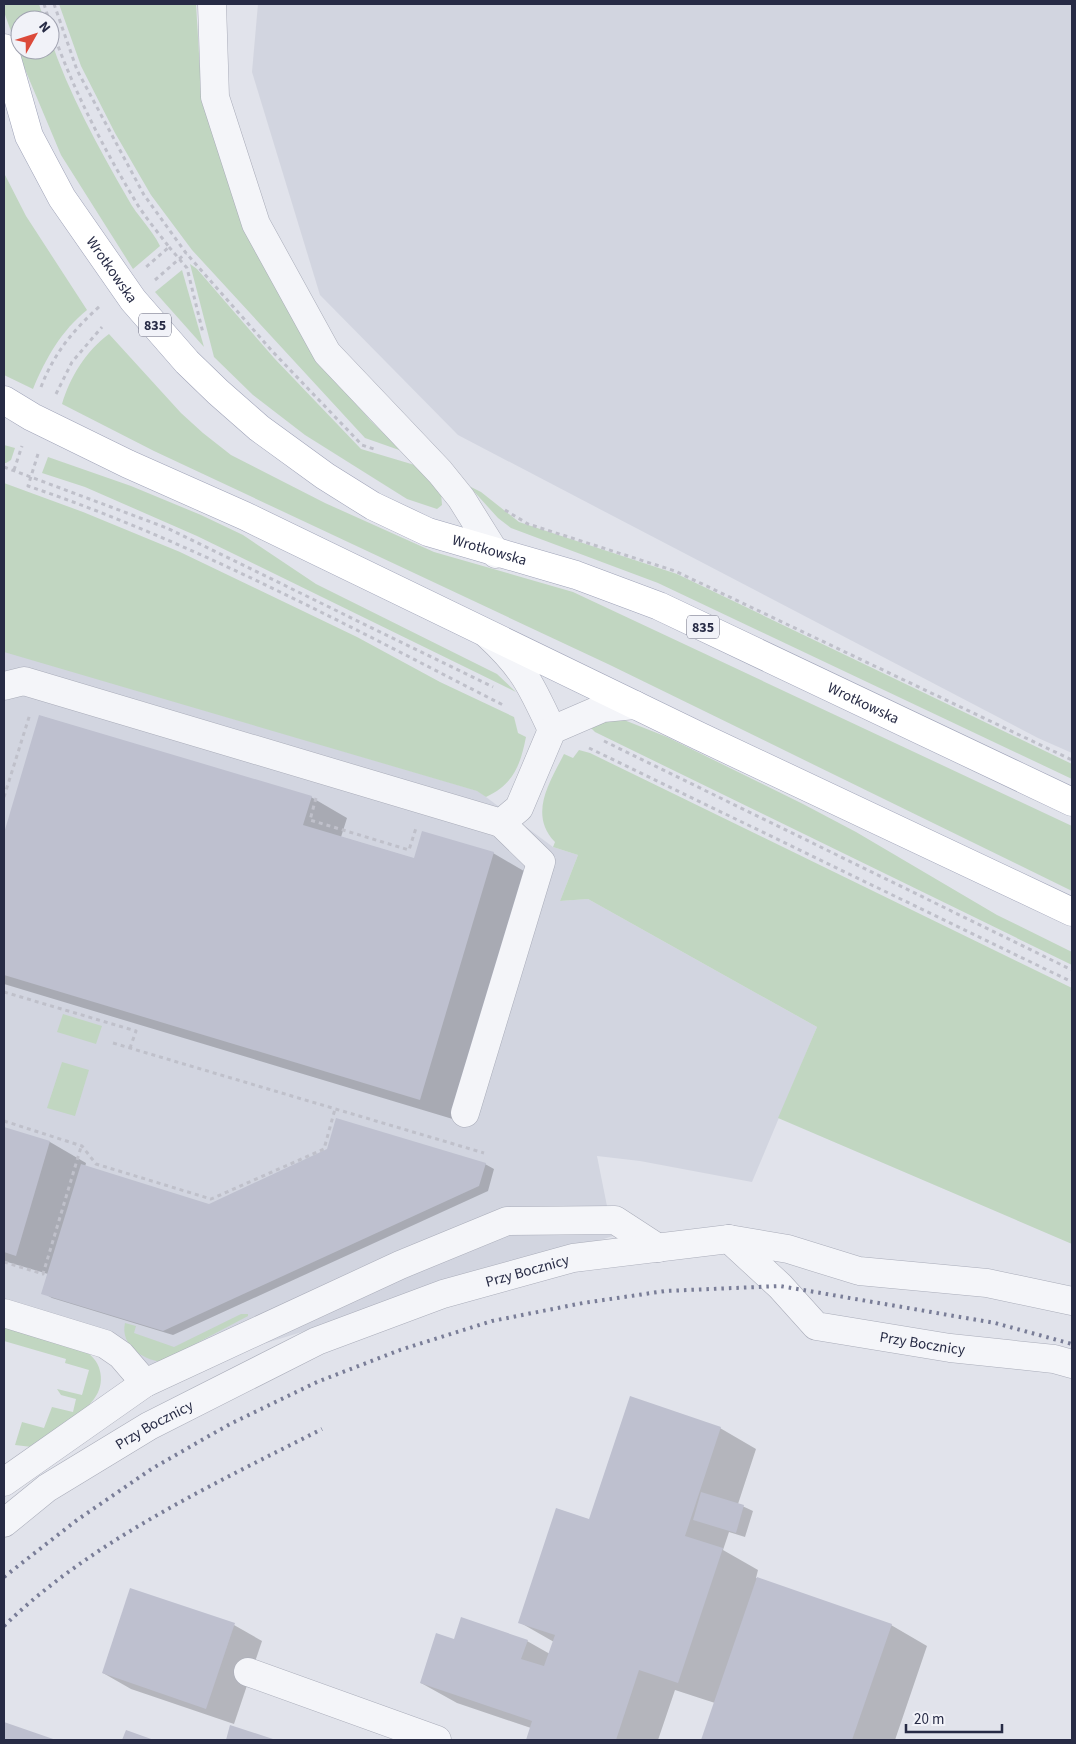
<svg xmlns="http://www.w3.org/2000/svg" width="1076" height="1744" viewBox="0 0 1076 1744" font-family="'Source Sans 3',sans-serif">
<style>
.built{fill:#d2d5e0}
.green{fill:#c1d6c1}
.shadow{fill:#0003}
.building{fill:#bec0cf}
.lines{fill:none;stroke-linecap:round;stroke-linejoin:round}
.minor-casing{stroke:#a9acb9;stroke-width:29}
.major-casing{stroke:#9fa3b8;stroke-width:29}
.path{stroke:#bfc0ca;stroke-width:3;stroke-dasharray:4 4;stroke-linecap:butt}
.minor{stroke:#f4f5f9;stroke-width:28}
.major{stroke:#fff;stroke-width:28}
.rail{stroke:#797d97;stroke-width:4;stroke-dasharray:2.5 5;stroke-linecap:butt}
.labels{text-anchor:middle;stroke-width:4;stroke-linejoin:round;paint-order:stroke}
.shield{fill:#f1f2f8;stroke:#64677b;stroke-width:1}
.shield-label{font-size:14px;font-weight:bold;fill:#272b45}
.street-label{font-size:15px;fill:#272b45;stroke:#f1f2f8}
</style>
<rect width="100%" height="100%" fill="#e1e3eb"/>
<g class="built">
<path d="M 258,4 L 1072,4 L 1072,753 L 1038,738 L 458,435 L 320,295 L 252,72 Z"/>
<path d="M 4,651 L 478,791 L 553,847 L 578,855 L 560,901 L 588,899 L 817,1027 L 752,1182 L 640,1161 L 597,1156 L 613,1236 L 247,1349 L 140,1396 L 118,1365 L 99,1352 L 4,1322 Z"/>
</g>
<g class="green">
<path d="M 4,4 L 39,4 L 44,20 L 20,20 L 20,50 L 50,50 L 50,38 C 69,94 98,147 128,199 C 137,216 152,229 160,246 L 133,269 L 61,155 L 24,67 L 4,12 Z"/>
<path d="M 59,4 L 196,4 L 202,103 L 247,229 L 321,362 L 370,420 L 402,451 L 365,438 L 192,250 L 151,195 L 115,133 L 81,66 Z"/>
<path d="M 4,173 L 26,216 L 87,310 C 61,331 46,358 33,389 L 4,375 Z"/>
<path d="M 190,264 L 197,269 L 274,358 L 361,449 L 418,466 L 441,493 L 442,505 L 437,509 L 407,499 L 305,435 L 253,395 L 214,357 Z"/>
<path d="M 182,270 L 204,347 L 155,292 Z"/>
<path d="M 109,334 L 181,413 L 203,433 L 231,455 L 325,503 L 434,552 L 573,592 L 1072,826 L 1072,891 L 610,665 L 154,451 L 62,404 C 70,377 86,351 109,334 Z"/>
<path d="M 4,445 L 15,448 L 11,460 L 6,463 L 4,463 Z"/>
<path d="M 48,457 L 131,486 L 201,515 L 243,535 L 316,584 L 497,674 L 516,692 L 197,536 L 85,487 L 42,473 Z"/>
<path d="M 4,483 L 83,512 L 180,552 L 357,637 L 440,682 L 514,717 L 518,733 L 526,737 C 520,767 513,784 486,797 L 477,791 L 4,652 Z"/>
<path d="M 469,486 L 481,492 L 519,522 L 677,574 L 1072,764 L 1072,779 L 658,583 L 511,528 L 498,518 Z"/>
<path d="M 619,718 L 667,737 L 803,804 L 856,832 L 997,915 L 1072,952 L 1072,965 L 595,732 L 587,724 Z"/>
<path d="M 579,750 L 590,753 L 1072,988 L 1072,1244 L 778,1118 L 817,1027 L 588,899 L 560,901 L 578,855 L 553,847 L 555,842 C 528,814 550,782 564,754 L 573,758 Z"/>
<path d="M 63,1014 L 102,1026 L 96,1044 L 57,1032 Z"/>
<path d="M 62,1062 L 89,1070 L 75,1116 L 47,1108 Z"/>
<path d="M 241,1314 L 248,1314 L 248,1316 L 161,1362 C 142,1359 120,1345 125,1323 L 136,1326 L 134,1333 L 174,1347 Z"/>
<path d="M 4,1326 L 86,1352 C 102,1361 106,1384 94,1399 C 84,1413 47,1438 32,1447 L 15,1445 L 22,1422 L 44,1428 L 52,1407 L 73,1412 L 76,1399 L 61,1395 L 57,1389 L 82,1395 L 89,1370 L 65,1363 L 66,1359 L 4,1341 Z"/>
</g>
<g class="shadow">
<path d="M 40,716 L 311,797 L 347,818 L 341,837 L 415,859 L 493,853 L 529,874 L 456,1120 L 4,984 L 4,837 Z"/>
<path d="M 4,1128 L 50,1142 L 86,1163 L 85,1167 L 209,1205 L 328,1150 L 485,1164 L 494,1169 L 488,1191 L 173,1335 L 52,1298 L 43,1293 L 48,1274 L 4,1261 Z"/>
<path d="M 720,1428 L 756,1449 L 738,1504 L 753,1511 L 745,1537 L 729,1532 L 723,1550 L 758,1570 L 756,1578 L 891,1625 L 927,1646 L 895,1740 L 702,1740 L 715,1703 L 675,1690 L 658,1740 L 527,1740 L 531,1728 L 457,1703 L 421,1683 L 454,1640 L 527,1641 L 550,1654 L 554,1642 L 519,1622 L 590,1521 Z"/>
<path d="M 234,1625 L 262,1641 L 234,1724 L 131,1689 L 103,1673 Z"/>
<path d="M 4,1724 L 53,1740 L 4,1740 Z"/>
</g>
<g class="building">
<path d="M 39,715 L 312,796 L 303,825 L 414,858 L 422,831 L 494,852 L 420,1100 L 4,975 L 4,833 Z"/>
<path d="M 336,1118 L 486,1163 L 479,1186 L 163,1331 L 41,1294 L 81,1164 L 209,1204 L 327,1149 Z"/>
<path d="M 4,1127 L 50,1141 L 16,1256 L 4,1252 Z"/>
<path d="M 630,1396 L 721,1427 L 685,1536 L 723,1548 L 678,1683 L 639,1670 L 616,1740 L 526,1740 L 532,1721 L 420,1683 L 436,1633 L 454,1639 L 461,1617 L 528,1640 L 521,1659 L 544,1666 L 555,1635 L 518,1623 L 556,1508 L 589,1519 Z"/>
<path d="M 701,1492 L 744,1505 L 736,1533 L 693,1520 Z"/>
<path d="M 757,1577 L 892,1624 L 852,1740 L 701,1740 Z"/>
<path d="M 130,1588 L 235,1623 L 206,1709 L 102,1673 Z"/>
<path d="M 4,1722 L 56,1740 L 4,1740 Z"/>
<path d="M 230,1725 L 276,1740 L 226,1740 Z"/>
<path d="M 126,1730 L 154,1740 L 122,1740 Z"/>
</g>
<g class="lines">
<g class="minor-casing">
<g id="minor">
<path d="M 212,4 L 215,97 L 256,224 L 327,353 L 440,472 L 461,498 L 496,554"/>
<path d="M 488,635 C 524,668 532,687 552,730"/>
<path d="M 4,686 L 24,681 L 501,823 L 519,808 L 552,730 L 603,708 L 635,705"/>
<path d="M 465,1113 L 541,862 L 501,823"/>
<path id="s1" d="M 729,1239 L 780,1286 L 816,1326 L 950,1348 L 1054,1359 L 1072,1364"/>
<path d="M 4,1313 L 105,1344 L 121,1355 L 145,1383"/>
<path d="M 4,1482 L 145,1383 L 400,1265 L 507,1221 L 615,1220 L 658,1248"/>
<path id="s2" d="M 4,1523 L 47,1488 L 149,1426 L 317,1341 L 443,1294 L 573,1258 L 729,1239 L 788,1249 L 859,1271 L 987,1283 L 1072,1301"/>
<path d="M 248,1672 L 437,1740"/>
</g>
</g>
<g class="major-casing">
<g id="major">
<path id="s3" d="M 4,48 L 29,136 L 62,198 L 133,300 L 187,362 L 218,392 L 259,428 L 325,476 L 373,506 L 428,532 L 576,575 L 659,606 L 1072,802"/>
<path d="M 4,400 L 32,417 L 128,464 L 245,516 L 699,736 L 1072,912"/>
</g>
</g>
<g class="path">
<path d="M 44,4 L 49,20"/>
<path d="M 54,4 L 77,70 L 144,195 L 186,253 L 273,352 L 362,445 L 374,449"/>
<path d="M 50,24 C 71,85 100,142 133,197 C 143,215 157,231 169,247 L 146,267"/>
<path d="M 169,247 L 187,268 L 203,333"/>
<path d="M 155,280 L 186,253"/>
<path d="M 41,387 C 54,353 74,329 101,305"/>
<path d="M 56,394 L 72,362 L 102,327"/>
<path d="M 38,454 L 28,486 C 194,542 350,627 505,706"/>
<path d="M 4,467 L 167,528 L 493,687"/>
<path d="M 14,470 L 22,446"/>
<path d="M 505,510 L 528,524 L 675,571 L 1072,760"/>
<path d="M 604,741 L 1072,970"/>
<path d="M 589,748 L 1072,982"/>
<path d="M 4,797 L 30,714"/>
<path d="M 316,798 L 310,820 L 409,850 L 416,828"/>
<path d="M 4,992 L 136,1031 L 130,1048"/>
<path d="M 113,1043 L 484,1153"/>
<path d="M 4,1121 L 82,1146 L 96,1164 L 211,1199 L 324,1149 L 335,1109"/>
<path d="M 4,1262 L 43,1274 L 81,1147"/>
</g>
<use href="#minor" class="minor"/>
<use href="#major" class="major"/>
<g class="rail">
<path d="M 4,1577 L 77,1520 L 153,1468 L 230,1424 L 317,1382 L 400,1350 L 492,1321 L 583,1303 L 665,1291 L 780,1286 L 995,1323 L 1072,1344"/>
<path d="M 4,1626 C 91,1541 214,1484 322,1429"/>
</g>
</g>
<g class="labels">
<g class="shield">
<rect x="139" y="313.5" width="32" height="23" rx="4"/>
<rect x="687" y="615.5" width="32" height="23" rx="4"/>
</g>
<g class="shield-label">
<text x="155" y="330">835</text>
<text x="703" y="632">835</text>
</g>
<g class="street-label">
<text dy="5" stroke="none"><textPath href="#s3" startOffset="249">Wrotkowska</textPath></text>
<text dy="5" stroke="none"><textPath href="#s3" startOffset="729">Wrotkowska</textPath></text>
<text dy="5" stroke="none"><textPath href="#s3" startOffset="1134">Wrotkowska</textPath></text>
<text dy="5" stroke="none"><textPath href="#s2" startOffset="585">Przy Bocznicy</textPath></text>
<text dy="5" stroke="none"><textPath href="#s1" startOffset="231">Przy Bocznicy</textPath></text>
<text dy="5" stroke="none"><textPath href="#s2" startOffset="180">Przy Bocznicy</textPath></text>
</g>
</g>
<rect width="1076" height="1744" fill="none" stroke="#272b45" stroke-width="10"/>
<g transform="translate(35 35) rotate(51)"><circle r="24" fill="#f1f2f8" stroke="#a0a2b0"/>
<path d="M0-4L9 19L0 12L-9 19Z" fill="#dc4a3a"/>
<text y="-8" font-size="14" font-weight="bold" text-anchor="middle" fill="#272b45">N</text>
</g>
<path d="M906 1724v8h96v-8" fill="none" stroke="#272b45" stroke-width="2.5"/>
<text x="914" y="1724" font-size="15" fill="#272b45" stroke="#f1f2f8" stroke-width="4" paint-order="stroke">20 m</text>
</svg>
